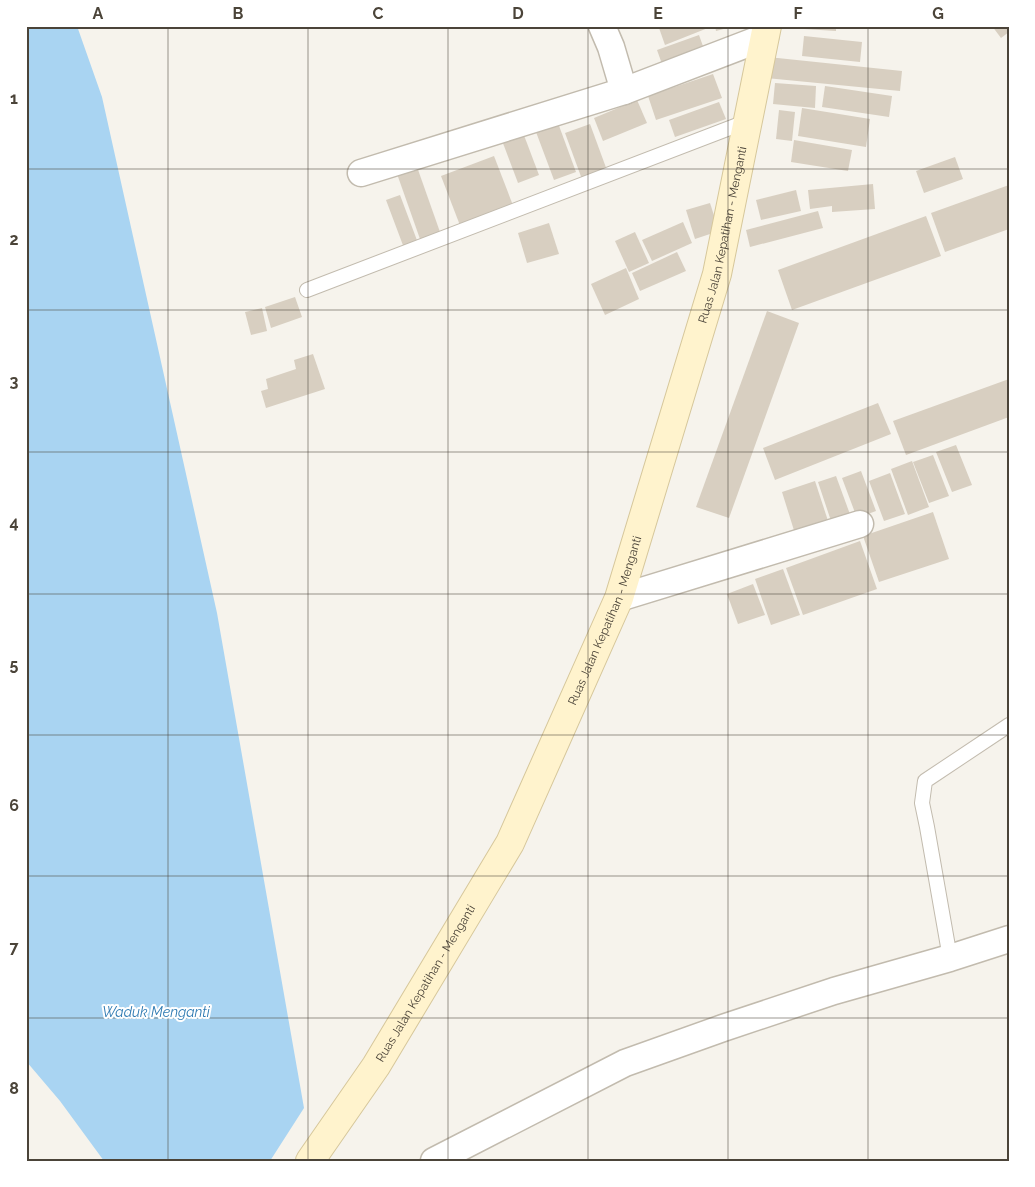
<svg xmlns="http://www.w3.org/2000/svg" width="1035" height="1187" viewBox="0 0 1035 1187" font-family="Raleway,sans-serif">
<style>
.water{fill:#a9d4f2}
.building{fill:#d8cfc1}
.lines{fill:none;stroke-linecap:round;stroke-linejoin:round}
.lane-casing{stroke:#c2bbae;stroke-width:16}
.street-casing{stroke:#c2bbae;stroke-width:29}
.secondary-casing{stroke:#d6c79b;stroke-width:30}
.lane{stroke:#fff;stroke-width:14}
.street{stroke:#fff;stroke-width:26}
.secondary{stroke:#fff3cd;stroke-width:28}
.grid{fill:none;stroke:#4b4439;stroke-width:1;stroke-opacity:0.55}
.labels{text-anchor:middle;stroke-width:4;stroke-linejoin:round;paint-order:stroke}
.street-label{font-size:12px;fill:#4b4439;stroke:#fff}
.water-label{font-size:14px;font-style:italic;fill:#2e7ab2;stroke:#fff}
.neatline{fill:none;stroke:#4b4439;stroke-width:2}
.grid-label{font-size:16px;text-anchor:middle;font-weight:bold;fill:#4b4439}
</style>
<rect width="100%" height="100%" fill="#f6f3ec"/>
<path class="water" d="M 26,26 L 77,26 L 102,97 L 217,613 L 304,1108 L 270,1161 L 104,1161 L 60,1101 L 26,1061 Z"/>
<g class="building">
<path d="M 663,26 L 713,26 L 665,45 L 659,28 Z"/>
<path d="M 715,26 L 731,26 L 731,27 L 716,31 Z"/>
<path d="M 804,26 L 836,26 L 836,31 L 804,29 Z"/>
<path d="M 992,26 L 1009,26 L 1009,32 L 1001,38 Z"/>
<path d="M 699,35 L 704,49 L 662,64 L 657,50 Z"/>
<path d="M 804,36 L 862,42 L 860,62 L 802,56 Z"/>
<path d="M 768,57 L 902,71 L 900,91 L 766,78 Z"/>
<path d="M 713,74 L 722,98 L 656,120 L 648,96 Z"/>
<path d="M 775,83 L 816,86 L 815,108 L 773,104 Z"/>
<path d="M 825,86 L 892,96 L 889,117 L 822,107 Z"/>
<path d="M 637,100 L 647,123 L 603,141 L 594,118 Z"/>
<path d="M 719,102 L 726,119 L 675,137 L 669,120 Z"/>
<path d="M 802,108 L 870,119 L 866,147 L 798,136 Z"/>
<path d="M 779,110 L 795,112 L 792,141 L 776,139 Z"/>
<path d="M 558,123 L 576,172 L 554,180 L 536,132 Z"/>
<path d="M 590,124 L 608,173 L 583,182 L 565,133 Z"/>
<path d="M 522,130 L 539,175 L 518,183 L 501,138 Z"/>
<path d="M 794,140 L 852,150 L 848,171 L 791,162 Z"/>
<path d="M 494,156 L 514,208 L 461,228 L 441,176 Z"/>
<path d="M 955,157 L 963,179 L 924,193 L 916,171 Z"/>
<path d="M 416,164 L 440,232 L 420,239 L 396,171 Z"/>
<path d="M 873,184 L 875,209 L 832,212 L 832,206 L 810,209 L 808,190 Z"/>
<path d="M 1009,185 L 1009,229 L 945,252 L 931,213 Z"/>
<path d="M 796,190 L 801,211 L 761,220 L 756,200 Z"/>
<path d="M 400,195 L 418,243 L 404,248 L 386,200 Z"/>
<path d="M 710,203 L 719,231 L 695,239 L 686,210 Z"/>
<path d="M 818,211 L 823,228 L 750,247 L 746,230 Z"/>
<path d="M 926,216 L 941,256 L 792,310 L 778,270 Z"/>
<path d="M 683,222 L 692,243 L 652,261 L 642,240 Z"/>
<path d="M 549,223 L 559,254 L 527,263 L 518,233 Z"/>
<path d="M 635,232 L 649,263 L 629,272 L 615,241 Z"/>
<path d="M 677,252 L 686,271 L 640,291 L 632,273 Z"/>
<path d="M 626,268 L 639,299 L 605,315 L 591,284 Z"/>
<path d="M 295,297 L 302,317 L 271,328 L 265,307 Z"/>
<path d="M 262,308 L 267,331 L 251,335 L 245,312 Z"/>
<path d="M 767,311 L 799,323 L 729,518 L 696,507 Z"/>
<path d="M 313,354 L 325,389 L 266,408 L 261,391 L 268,389 L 266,379 L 296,369 L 294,360 Z"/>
<path d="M 1009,379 L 1009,417 L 906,455 L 893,421 Z"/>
<path d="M 878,403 L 891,434 L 775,480 L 763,448 Z"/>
<path d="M 956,445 L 972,485 L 952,492 L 936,452 Z"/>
<path d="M 933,455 L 949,496 L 929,503 L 913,462 Z"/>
<path d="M 912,461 L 929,507 L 908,515 L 891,469 Z"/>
<path d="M 861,471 L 876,511 L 857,518 L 842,478 Z"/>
<path d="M 890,473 L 905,514 L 884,521 L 869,481 Z"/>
<path d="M 836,476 L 851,517 L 832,524 L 818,482 Z"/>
<path d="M 815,481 L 831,530 L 797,540 L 782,492 Z"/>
<path d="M 933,512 L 949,559 L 879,582 L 863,536 Z"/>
<path d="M 860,541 L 877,589 L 803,615 L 786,568 Z"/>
<path d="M 783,569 L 800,615 L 771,625 L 755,579 Z"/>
<path d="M 753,584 L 765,615 L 738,624 L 727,594 Z"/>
</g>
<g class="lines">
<g class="lane-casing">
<g id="lane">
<path d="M 307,290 L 748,121"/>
<path d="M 950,958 L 927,827 L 922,803 L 925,781 L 1009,725"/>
</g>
</g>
<g class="street-casing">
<g id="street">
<path d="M 602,26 L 611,47 L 624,91"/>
<path d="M 361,173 L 624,91 L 765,37"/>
<path d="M 619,598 L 860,524"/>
<path d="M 434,1161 L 625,1063 L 723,1028 L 834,991 L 950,958 L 1009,939"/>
</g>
</g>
<g class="secondary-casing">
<g id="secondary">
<path id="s1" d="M 310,1161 L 376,1066 L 510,843 L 619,598 L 717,274 L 767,26"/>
</g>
</g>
<use href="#lane" class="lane"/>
<use href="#street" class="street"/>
<use href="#secondary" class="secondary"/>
</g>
<path class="grid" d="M 168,26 L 168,1161M 308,26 L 308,1161M 448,26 L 448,1161M 588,26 L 588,1161M 728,26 L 728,1161M 868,26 L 868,1161M 26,169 L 1009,169M 26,310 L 1009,310M 26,452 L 1009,452M 26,594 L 1009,594M 26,735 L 1009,735M 26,876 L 1009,876M 26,1018 L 1009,1018"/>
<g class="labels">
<g class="street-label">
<text dy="4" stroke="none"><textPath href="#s1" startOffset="1022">Ruas Jalan Kepatihan - Menganti</textPath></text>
<text dy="4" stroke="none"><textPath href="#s1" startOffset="618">Ruas Jalan Kepatihan - Menganti</textPath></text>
<text dy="4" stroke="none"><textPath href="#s1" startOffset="212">Ruas Jalan Kepatihan - Menganti</textPath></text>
</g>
<g class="water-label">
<text x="156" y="1017">Waduk Menganti</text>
</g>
</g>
<rect width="1035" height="1187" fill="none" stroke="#ffffff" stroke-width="55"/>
<rect x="28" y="28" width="980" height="1132" class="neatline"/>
<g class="grid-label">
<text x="98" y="19">A</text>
<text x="238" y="19">B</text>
<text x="378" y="19">C</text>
<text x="518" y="19">D</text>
<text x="658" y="19">E</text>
<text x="798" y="19">F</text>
<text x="938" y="19">G</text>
<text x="14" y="104">1</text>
<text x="14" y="245">2</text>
<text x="14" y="387">3</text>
<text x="14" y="528">4</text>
<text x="14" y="670">5</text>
<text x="14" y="811">6</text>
<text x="14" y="953">7</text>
<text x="14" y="1094">8</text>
</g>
</svg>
